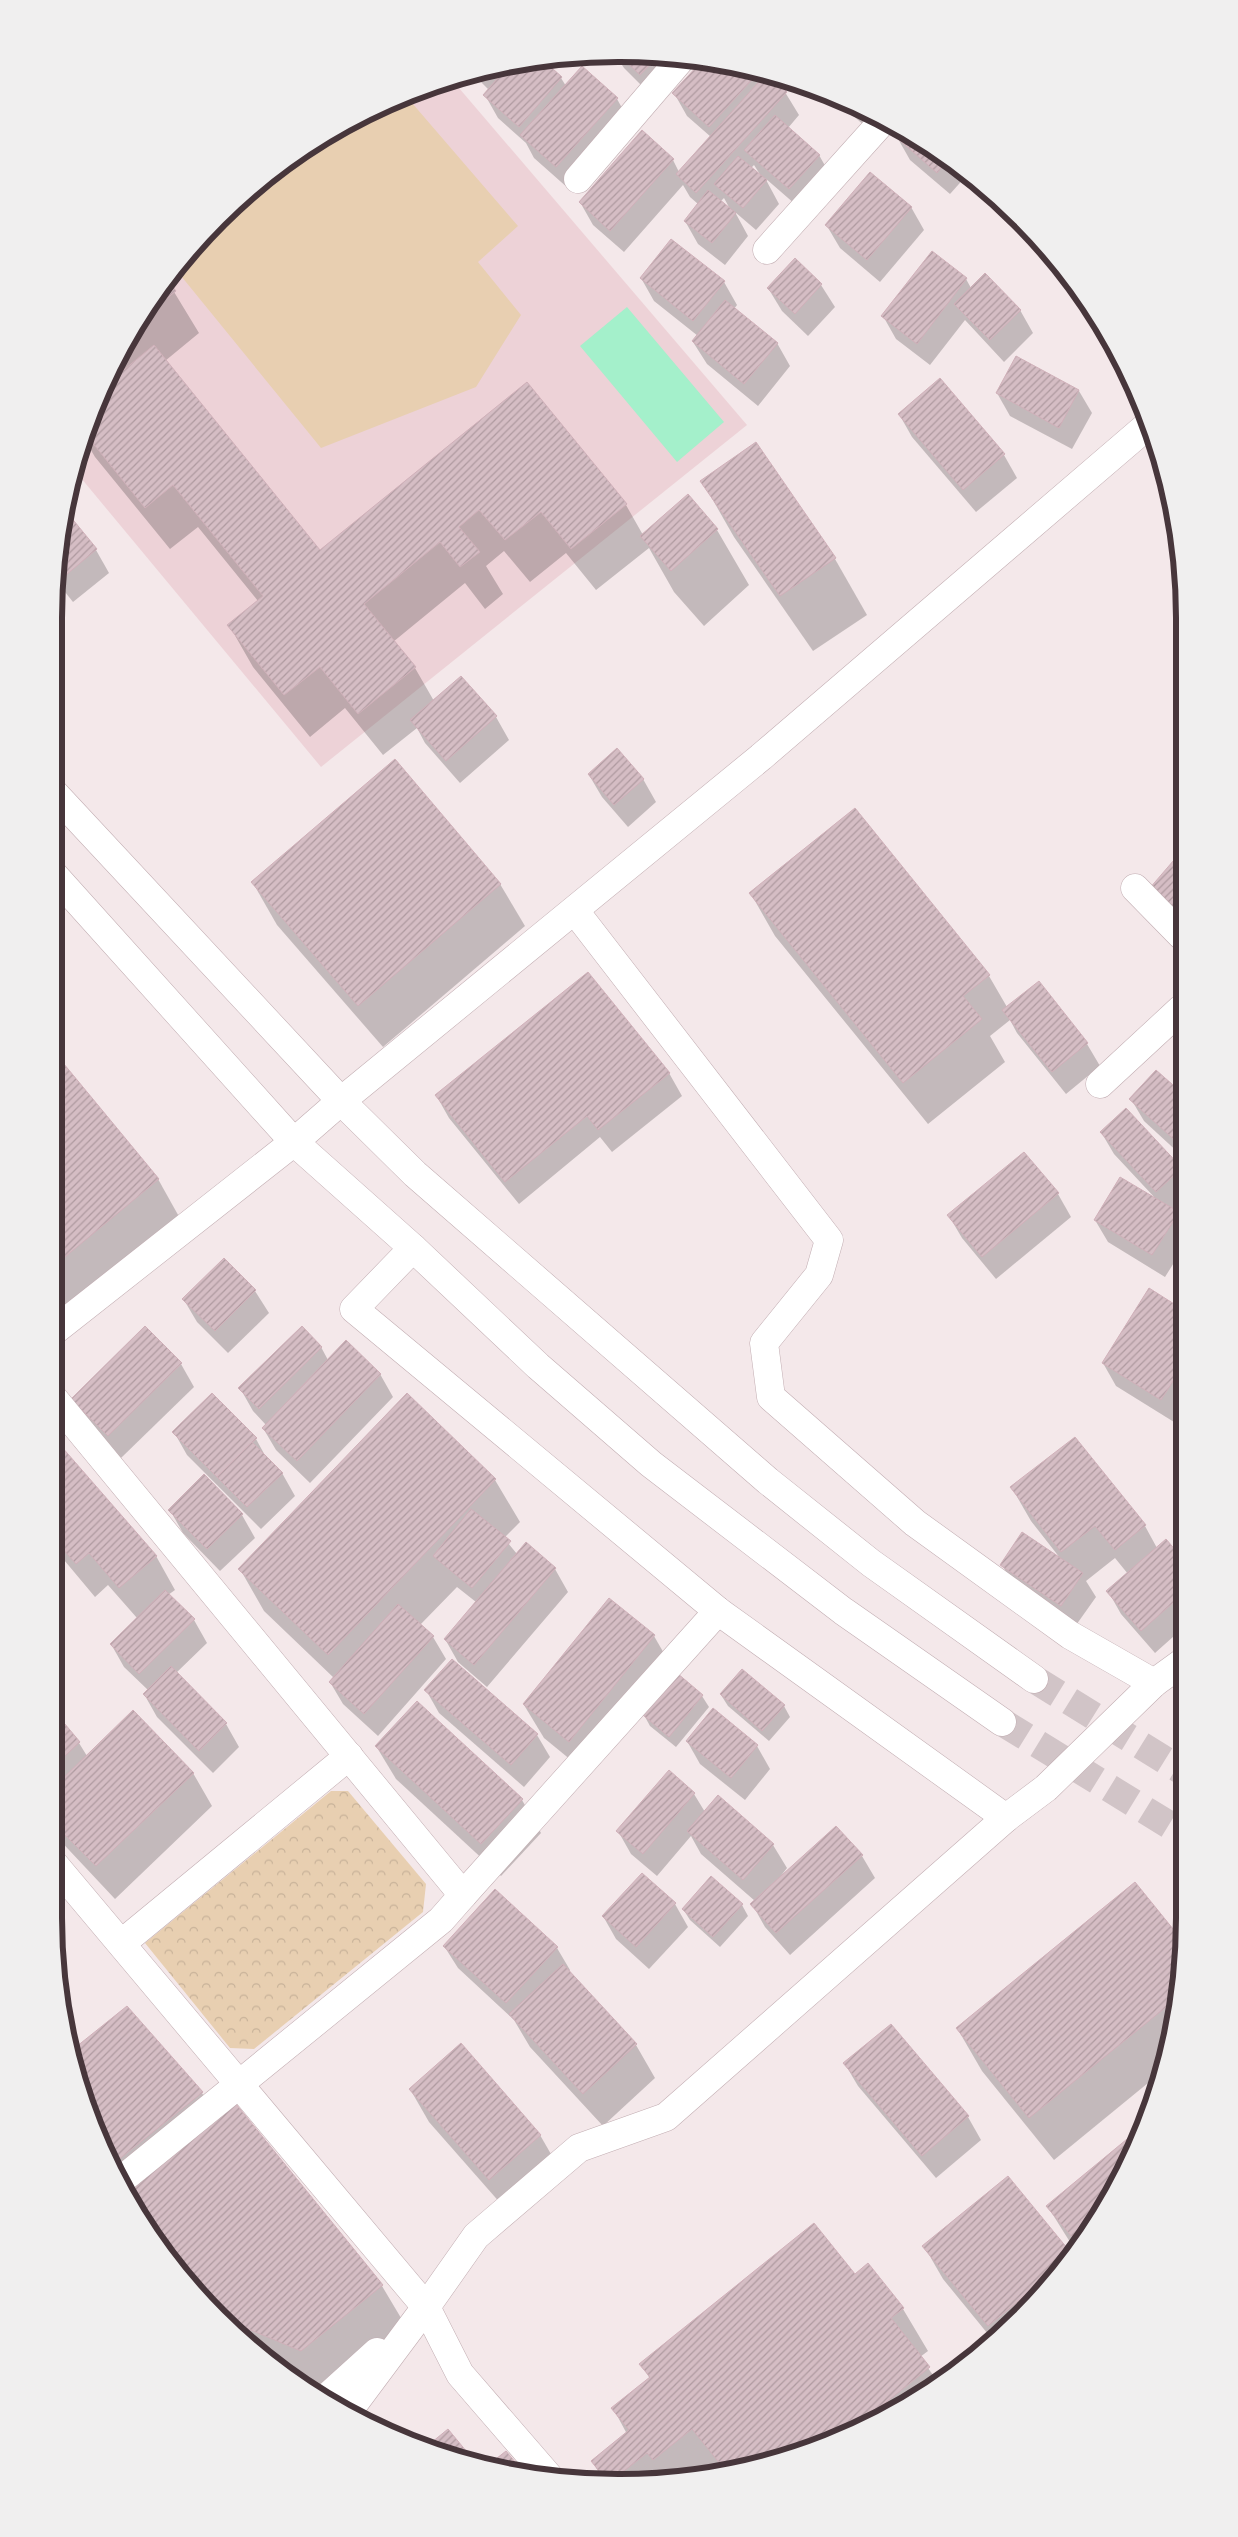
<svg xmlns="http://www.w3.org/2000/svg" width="1238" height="2537" viewBox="0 0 1238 2537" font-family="Lato,sans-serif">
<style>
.education{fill:#edd2d7}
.park{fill:url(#park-crowns)}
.pitch{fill:#e8cfb1}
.water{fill:#a4f0cb}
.shadow{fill:#0003;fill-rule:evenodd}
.building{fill:url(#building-hatch);stroke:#d0b0b9}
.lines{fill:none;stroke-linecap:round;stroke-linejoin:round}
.minor-tunnel{stroke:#d1c4c7;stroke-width:28;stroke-dasharray:28 14;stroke-linecap:butt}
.minor-casing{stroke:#c2adb2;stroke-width:29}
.minor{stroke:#fff;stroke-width:28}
.rim{fill:none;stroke:#47363b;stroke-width:6}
</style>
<defs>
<pattern id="park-crowns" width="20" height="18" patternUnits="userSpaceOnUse" patternTransform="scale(1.25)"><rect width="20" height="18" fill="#e8cfb1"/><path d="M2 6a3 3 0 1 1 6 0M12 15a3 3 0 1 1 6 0" fill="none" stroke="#c8b299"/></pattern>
<pattern id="building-hatch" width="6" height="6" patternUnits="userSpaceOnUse" patternTransform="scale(1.25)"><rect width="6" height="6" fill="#d5bdc4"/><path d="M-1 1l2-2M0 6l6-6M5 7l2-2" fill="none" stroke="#af9aa0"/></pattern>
</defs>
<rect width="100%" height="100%" fill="#f4e8ea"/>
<path class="education" d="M 453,81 L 747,425 L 321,767 L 76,472 L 97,402 L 149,305 L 220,219 L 305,149 L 403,97 Z"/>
<path class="park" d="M 331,1791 L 348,1791 L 426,1884 L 423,1912 L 254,2049 L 230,2048 L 145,1943 Z"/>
<path class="pitch" d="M 406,96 L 518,226 L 478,262 L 521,315 L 476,387 L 321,448 L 177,271 L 220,219 L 305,149 Z"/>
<path class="water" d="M 627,307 L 724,422 L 677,462 L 580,346 Z"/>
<g class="shadow">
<path d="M 615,54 L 619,54 L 688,61 L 653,97 L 624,68 Z"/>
<path d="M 542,61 L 561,78 L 566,86 L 617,99 L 630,122 L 569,189 L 534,158 L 526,143 L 498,118 L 485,95 L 489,90 L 474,75 L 509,65 Z"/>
<path d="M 702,62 L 730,65 L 777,79 L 799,115 L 788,128 L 819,155 L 832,178 L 803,211 L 765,178 L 779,204 L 756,230 L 735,212 L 748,236 L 725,265 L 698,244 L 685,221 L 698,204 L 690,197 L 683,185 L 624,252 L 593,225 L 580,202 L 673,160 L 679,172 L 711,137 L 687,116 L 674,93 ZM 754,165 L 761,176 L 751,168 ZM 724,198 L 730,209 L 720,202 Z"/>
<path d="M 829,95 L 836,97 L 880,123 L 872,132 Z"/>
<path d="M 900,134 L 963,170 L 967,175 L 950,194 L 910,160 L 897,137 Z"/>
<path d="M 996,203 L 1041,248 L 1007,223 Z"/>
<path d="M 911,207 L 924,230 L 880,282 L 840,248 L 827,226 Z"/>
<path d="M 672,240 L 724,282 L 737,305 L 734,309 L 777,343 L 790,366 L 758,406 L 707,364 L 693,342 L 698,336 L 654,301 L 641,278 Z"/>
<path d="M 966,279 L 971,288 L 1020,310 L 1033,333 L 1004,362 L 965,320 L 930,365 L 896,339 L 883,316 Z"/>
<path d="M 168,282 L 199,333 L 165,361 L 320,551 L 527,384 L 626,505 L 643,535 L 717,530 L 749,585 L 704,626 L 674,592 L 649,548 L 596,590 L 566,553 L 530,582 L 504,551 L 486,566 L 503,594 L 485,609 L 465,583 L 393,642 L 415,668 L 434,701 L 496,717 L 509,740 L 460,783 L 425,743 L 417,728 L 383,755 L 345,708 L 310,737 L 253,667 L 229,625 L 258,601 L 198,527 L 170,549 L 95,457 L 85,440 L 97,402 L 149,305 Z"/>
<path d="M 821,285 L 835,307 L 808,336 L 782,311 L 768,288 Z"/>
<path d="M 939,380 L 1004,455 L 1017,478 L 976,512 L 912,437 L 899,414 Z"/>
<path d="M 1079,391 L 1092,413 L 1072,449 L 1010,416 L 997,393 Z"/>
<path d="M 755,444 L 835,559 L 867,615 L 813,651 L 734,537 L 702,481 Z"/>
<path d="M 64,511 L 96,550 L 109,573 L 73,602 L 57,582 Z"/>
<path d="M 589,775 L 643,779 L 656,802 L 628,827 L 602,797 Z"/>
<path d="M 253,883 L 500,884 L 525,926 L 383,1047 L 277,925 Z"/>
<path d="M 751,894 L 989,976 L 1007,1007 L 1038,983 L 1087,1044 L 1100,1066 L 1066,1094 L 1017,1033 L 1010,1020 L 990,1036 L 1005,1062 L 928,1124 L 775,936 Z"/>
<path d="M 54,1054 L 158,1179 L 182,1222 L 54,1328 Z"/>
<path d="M 1156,1071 L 1181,1094 L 1182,1156 L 1144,1121 L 1131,1099 Z"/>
<path d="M 669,1073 L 682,1096 L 612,1152 L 600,1137 L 519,1204 L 449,1118 L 436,1095 Z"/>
<path d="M 1101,1132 L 1182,1170 L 1182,1203 L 1174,1211 L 1182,1220 L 1182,1250 L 1165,1277 L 1108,1242 L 1095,1220 L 1156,1199 L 1114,1154 Z"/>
<path d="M 1024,1153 L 1058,1194 L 1071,1217 L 996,1279 L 962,1238 L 949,1216 Z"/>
<path d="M 224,1260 L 255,1291 L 269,1313 L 228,1353 L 197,1322 L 184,1300 Z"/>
<path d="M 1149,1290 L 1182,1310 L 1182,1409 L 1174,1422 L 1116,1386 L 1103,1363 Z"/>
<path d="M 145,1327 L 181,1364 L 194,1387 L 121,1458 L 85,1421 L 72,1399 Z"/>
<path d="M 321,1347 L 328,1360 L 380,1374 L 393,1397 L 310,1483 L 276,1450 L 263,1428 L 266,1425 L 253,1411 L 240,1388 Z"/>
<path d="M 174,1432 L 256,1439 L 267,1459 L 282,1473 L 295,1496 L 261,1529 L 187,1455 Z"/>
<path d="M 1075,1438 L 1145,1526 L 1157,1548 L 1183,1561 L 1183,1628 L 1155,1653 L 1121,1614 L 1108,1591 L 1128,1574 L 1115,1558 L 1086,1581 L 1096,1597 L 1074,1628 L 1015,1587 L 1002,1565 L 1060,1558 L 1031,1521 L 1012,1488 Z"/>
<path d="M 54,1440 L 156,1556 L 175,1590 L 168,1595 L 194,1620 L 207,1643 L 176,1673 L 226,1724 L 239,1747 L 213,1773 L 157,1717 L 144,1694 L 148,1690 L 124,1667 L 111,1644 L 137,1618 L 108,1585 L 95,1597 L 54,1548 Z"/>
<path d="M 495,1480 L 520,1522 L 504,1538 L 517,1554 L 555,1569 L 568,1592 L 487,1687 L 458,1662 L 445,1639 L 476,1602 L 457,1587 L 420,1625 L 433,1637 L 446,1659 L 378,1736 L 343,1704 L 330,1682 L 334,1678 L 264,1611 L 240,1569 Z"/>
<path d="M 170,1510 L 242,1515 L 255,1538 L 220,1571 L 183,1533 Z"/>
<path d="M 654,1636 L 673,1669 L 588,1774 L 544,1738 L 524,1705 Z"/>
<path d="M 677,1675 L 702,1696 L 709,1707 L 676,1747 L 650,1726 L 644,1715 Z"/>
<path d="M 426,1690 L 537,1735 L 550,1757 L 524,1787 L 439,1713 Z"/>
<path d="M 721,1695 L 784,1706 L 790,1717 L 769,1741 L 728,1706 Z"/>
<path d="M 54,1713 L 79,1743 L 87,1756 L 193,1773 L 212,1806 L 115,1899 L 54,1834 Z"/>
<path d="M 687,1741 L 757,1746 L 770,1769 L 745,1800 L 700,1764 Z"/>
<path d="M 376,1746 L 522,1800 L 541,1833 L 501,1876 L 396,1779 Z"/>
<path d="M 694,1794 L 705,1812 L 718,1797 L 773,1845 L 787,1868 L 777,1881 L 862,1856 L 875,1878 L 790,1955 L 765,1927 L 752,1904 L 755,1901 L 701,1854 L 691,1836 L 657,1876 L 631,1854 L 618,1831 Z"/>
<path d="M 1135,1884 L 1182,1941 L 1173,2029 L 1159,2074 L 1054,2160 L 982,2071 L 957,2028 Z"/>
<path d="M 675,1904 L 688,1927 L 649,1969 L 616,1939 L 603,1916 Z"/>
<path d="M 742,1905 L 748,1916 L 720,1947 L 690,1920 L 683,1909 Z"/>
<path d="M 444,1946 L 557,1948 L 570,1970 L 569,1972 L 636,2045 L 655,2078 L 603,2126 L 530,2047 L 514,2020 L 458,1968 Z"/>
<path d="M 127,2008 L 202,2093 L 218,2120 L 382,2286 L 407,2328 L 325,2393 L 302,2383 L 246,2343 L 171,2262 L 129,2200 L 84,2100 L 71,2053 Z"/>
<path d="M 890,2025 L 968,2117 L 981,2140 L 936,2178 L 858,2086 L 845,2064 Z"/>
<path d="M 410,2089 L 540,2135 L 559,2168 L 509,2213 L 429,2122 Z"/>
<path d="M 1143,2127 L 1089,2232 L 1075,2250 L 1048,2207 Z"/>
<path d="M 1008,2178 L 1071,2255 L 1044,2291 L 992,2339 L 943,2279 L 924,2246 Z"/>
<path d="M 868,2265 L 903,2309 L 928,2351 L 920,2357 L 938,2382 L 869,2425 L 800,2453 L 719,2472 L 717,2470 L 713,2474 L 692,2478 L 604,2481 L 592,2461 L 627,2434 L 613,2408 L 650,2379 L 641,2364 L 855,2275 Z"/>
<path d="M 488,2466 L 524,2474 L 508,2472 Z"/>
</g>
<g class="building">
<path d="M 618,54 L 619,54 L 657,57 L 640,75 Z"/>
<path d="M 544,61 L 562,77 L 519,127 L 483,95 L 510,64 Z"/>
<path d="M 701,62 L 730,65 L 758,73 L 709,127 L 672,93 Z"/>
<path d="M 582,66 L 618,98 L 556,167 L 520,135 Z"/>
<path d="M 765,75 L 771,77 L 787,92 L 696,193 L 676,174 Z"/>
<path d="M 775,115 L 820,155 L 789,189 L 744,150 Z"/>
<path d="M 642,130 L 674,159 L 610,231 L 579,202 Z"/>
<path d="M 899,134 L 947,161 L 937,173 L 896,137 Z"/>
<path d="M 738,156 L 767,180 L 743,208 L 714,184 Z"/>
<path d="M 870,172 L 912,207 L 867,260 L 825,225 Z"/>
<path d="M 708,190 L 736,213 L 712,243 L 684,221 Z"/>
<path d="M 671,239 L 725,281 L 693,321 L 640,278 Z"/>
<path d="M 932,251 L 967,278 L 917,344 L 881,316 Z"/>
<path d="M 795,258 L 822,284 L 795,314 L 767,288 Z"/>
<path d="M 985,273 L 1021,310 L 990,340 L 954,304 Z"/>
<path d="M 168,281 L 176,291 L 142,318 L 149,305 Z"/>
<path d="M 725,300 L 778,343 L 744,384 L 692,341 Z"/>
<path d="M 154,345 L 320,550 L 527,382 L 627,504 L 571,549 L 541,512 L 505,540 L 479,510 L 459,527 L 480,552 L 460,567 L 440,542 L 364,604 L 416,667 L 358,714 L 320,667 L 284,695 L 227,625 L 263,596 L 173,485 L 145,508 L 87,436 L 97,402 L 115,369 L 119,374 Z"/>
<path d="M 1016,356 L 1079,390 L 1059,428 L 996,393 Z"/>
<path d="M 940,378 L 1005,454 L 963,490 L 898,414 Z"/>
<path d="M 756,442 L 836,558 L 780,596 L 700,481 Z"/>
<path d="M 688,494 L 718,529 L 671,571 L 640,536 Z"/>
<path d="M 65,510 L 97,549 L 60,580 L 58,578 Z"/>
<path d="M 461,676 L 497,716 L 446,761 L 410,720 Z"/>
<path d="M 617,748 L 644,779 L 614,805 L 588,774 Z"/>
<path d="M 395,759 L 501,884 L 358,1006 L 251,882 Z"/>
<path d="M 855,808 L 990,975 L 963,996 L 982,1019 L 903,1083 L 749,893 Z"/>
<path d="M 1180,853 L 1181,916 L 1149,889 Z"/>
<path d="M 588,972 L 670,1073 L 598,1130 L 587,1116 L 505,1182 L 435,1095 Z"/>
<path d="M 1039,981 L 1088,1043 L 1052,1072 L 1002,1010 Z"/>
<path d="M 54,1052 L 159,1179 L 54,1266 Z"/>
<path d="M 1156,1070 L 1181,1092 L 1181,1142 L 1179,1144 L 1129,1099 Z"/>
<path d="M 1126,1108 L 1182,1168 L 1156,1192 L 1100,1132 Z"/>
<path d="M 1024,1152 L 1059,1193 L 982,1257 L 947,1215 Z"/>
<path d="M 1120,1177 L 1179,1212 L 1152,1255 L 1094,1220 Z"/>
<path d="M 224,1258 L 256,1290 L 215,1331 L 182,1299 Z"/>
<path d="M 1149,1288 L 1182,1309 L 1182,1367 L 1161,1400 L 1102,1363 Z"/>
<path d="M 145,1326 L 182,1363 L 108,1436 L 71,1399 Z"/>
<path d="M 302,1326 L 322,1347 L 259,1409 L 238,1388 Z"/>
<path d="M 346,1340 L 381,1374 L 297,1461 L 262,1428 Z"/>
<path d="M 212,1393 L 257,1438 L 217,1477 L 172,1432 Z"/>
<path d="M 407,1393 L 496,1479 L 328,1655 L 238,1569 Z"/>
<path d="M 1075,1437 L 1146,1525 L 1115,1550 L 1095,1526 L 1061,1552 L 1010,1487 Z"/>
<path d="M 54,1438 L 157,1556 L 119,1588 L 89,1553 L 76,1564 L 54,1539 Z"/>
<path d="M 252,1442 L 283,1473 L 247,1507 L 217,1477 Z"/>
<path d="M 204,1474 L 243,1514 L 207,1549 L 168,1510 Z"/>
<path d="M 471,1509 L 511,1541 L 472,1588 L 433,1556 Z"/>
<path d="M 1022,1532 L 1083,1573 L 1061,1606 L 1000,1565 Z"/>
<path d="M 1166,1539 L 1183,1559 L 1183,1594 L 1141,1631 L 1106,1591 Z"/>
<path d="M 526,1542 L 556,1568 L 474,1665 L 444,1639 Z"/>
<path d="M 165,1590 L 195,1619 L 139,1674 L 110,1644 Z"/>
<path d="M 609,1598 L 655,1635 L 569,1742 L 523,1704 Z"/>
<path d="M 398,1604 L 434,1636 L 364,1714 L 329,1682 Z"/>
<path d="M 452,1659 L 538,1734 L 511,1765 L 424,1690 Z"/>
<path d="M 171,1666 L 227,1723 L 199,1751 L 143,1694 Z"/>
<path d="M 742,1669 L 785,1705 L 762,1731 L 720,1694 Z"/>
<path d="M 677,1673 L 703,1695 L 669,1737 L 643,1715 Z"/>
<path d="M 417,1701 L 523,1799 L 481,1844 L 375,1746 Z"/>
<path d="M 713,1708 L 758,1745 L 731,1778 L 686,1741 Z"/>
<path d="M 133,1710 L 194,1773 L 96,1866 L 54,1824 L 54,1787 Z"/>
<path d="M 54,1711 L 80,1742 L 54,1766 Z"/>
<path d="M 669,1770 L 695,1793 L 643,1854 L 616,1831 Z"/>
<path d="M 718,1795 L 774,1844 L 743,1880 L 687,1831 Z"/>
<path d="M 836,1826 L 863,1855 L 776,1933 L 750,1904 Z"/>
<path d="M 642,1873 L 676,1903 L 636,1947 L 602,1916 Z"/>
<path d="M 711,1876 L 743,1904 L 713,1937 L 682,1909 Z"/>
<path d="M 1135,1882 L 1182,1940 L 1176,1999 L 1029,2118 L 956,2028 Z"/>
<path d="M 495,1889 L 558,1947 L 506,2003 L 443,1946 Z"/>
<path d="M 563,1964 L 637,2044 L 583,2094 L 509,2014 Z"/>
<path d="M 127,2006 L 203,2092 L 113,2164 L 84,2100 L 71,2051 Z"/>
<path d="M 891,2024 L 969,2116 L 922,2156 L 843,2063 Z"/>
<path d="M 461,2043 L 541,2135 L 489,2180 L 409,2089 Z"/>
<path d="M 236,2104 L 383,2285 L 301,2351 L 222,2318 L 171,2262 L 126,2193 Z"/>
<path d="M 1144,2125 L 1089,2232 L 1079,2245 L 1046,2206 Z"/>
<path d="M 1008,2176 L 1072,2254 L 1066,2262 L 988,2326 L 922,2246 Z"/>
<path d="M 814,2223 L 855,2274 L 868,2263 L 904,2308 L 891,2318 L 930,2367 L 845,2435 L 800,2453 L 726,2471 L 692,2429 L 653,2460 L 647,2453 L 611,2481 L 607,2481 L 591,2461 L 629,2430 L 611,2408 L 650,2377 L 639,2364 Z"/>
<path d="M 448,2429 L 476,2463 L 426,2447 Z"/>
<path d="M 506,2451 L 526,2475 L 487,2466 Z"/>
</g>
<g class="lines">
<g class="minor-tunnel">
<path d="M 1034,1679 L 1184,1772"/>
<path d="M 1002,1722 L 1184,1834"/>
</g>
<g class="minor-casing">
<g id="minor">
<path d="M 578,179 L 680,60"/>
<path d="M 767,250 L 881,123"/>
<path d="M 54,793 L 341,1101 L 415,1174 L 768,1481 L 871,1563 L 1034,1679"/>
<path d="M 54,875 L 294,1142 L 413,1248 L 538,1366 L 651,1464 L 843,1611 L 1002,1722"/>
<path d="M 1135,888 L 1181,935"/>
<path d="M 575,911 L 829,1240 L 819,1275 L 764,1343 L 771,1397 L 915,1523 L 1070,1635 L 1154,1683"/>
<path d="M 1100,1084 L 1181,1009"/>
<path d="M 413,1248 L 354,1309 L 718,1611 L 1006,1818"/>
<path d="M 54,1331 L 294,1142 L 341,1101 L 761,757 L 1147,426"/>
<path d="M 54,1399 L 463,1895 L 718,1611"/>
<path d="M 54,1864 L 426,2307 L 460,2374 L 550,2478"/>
<path d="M 122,1943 L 349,1756"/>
<path d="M 120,2181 L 441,1920 L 463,1895"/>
<path d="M 325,2399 L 377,2352"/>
<path d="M 347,2413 L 426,2307 L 476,2236 L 579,2148 L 666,2117 L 1006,1818 L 1046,1788 L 1154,1683 L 1183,1662"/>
</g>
</g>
<use href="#minor" class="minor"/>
</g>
<path d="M0 0H1238V2537H0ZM618 62H620A556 556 0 0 1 1176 618V1918A556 556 0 0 1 620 2474H618A556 556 0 0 1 62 1918V618A556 556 0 0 1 618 62Z" fill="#f0efef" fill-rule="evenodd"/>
<path class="rim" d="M618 62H620A556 556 0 0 1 1176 618V1918A556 556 0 0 1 620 2474H618A556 556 0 0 1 62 1918V618A556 556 0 0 1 618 62Z"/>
</svg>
